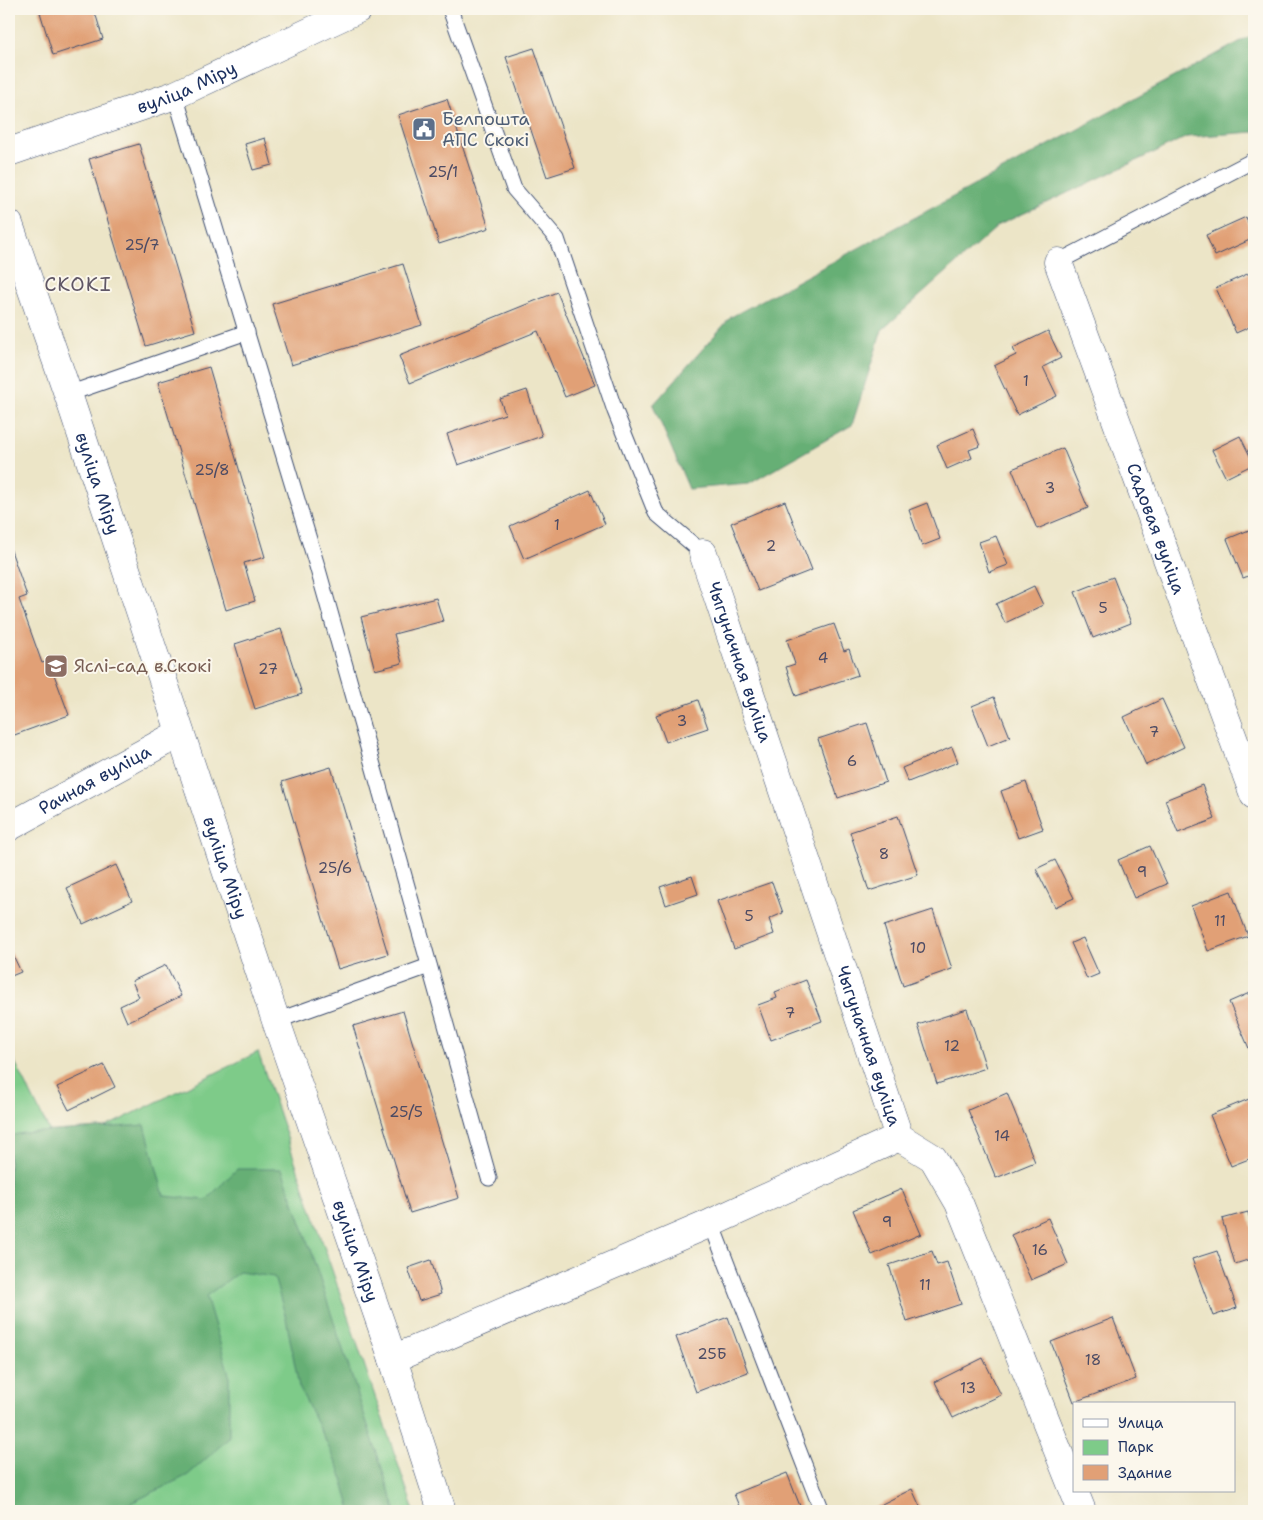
<svg xmlns="http://www.w3.org/2000/svg" width="1263" height="1520" viewBox="0 0 1263 1520" font-family="'Shantell Sans',sans-serif">
<style>
.green{fill:#7ecb89;stroke:#4c7d74}
.forest{fill:#66af75;stroke:#406f6a}
.building{fill:#e1a076}
.lines{fill:none;stroke-linecap:round;stroke-linejoin:round}
.service-casing{stroke:#3a4a6e;stroke-width:17}
.minor-casing{stroke:#3a4a6e;stroke-width:29}
.tertiary-casing{stroke:#3a4a6e;stroke-width:29}
.service{stroke:#fff;stroke-width:15}
.minor{stroke:#fff;stroke-width:28}
.tertiary{stroke:#fff;stroke-width:28}
.labels{text-anchor:middle;stroke-width:4;stroke-linejoin:round;paint-order:stroke}
.number-label{font-size:15px;fill:#4c4b64}
.street-label{font-size:18px;fill:#1b2f5e;stroke:#fbf7ec}
.service-label{font-size:18px;fill:#4e5e75;stroke:#fbf7ec;text-anchor:start}
.education-label{font-size:18px;fill:#785e54;stroke:#fbf7ec;text-anchor:start}
.quarter-label{font-size:20px;letter-spacing:1px;fill:#605766;stroke:#fbf7ec}
</style>
<rect width="100%" height="100%" fill="#fbf7ec"/>
<filter id="ink" filterUnits="userSpaceOnUse"><feTurbulence type="fractalNoise" baseFrequency=".02" numOctaves="2"/><feDisplacementMap in="SourceGraphic" scale="10" xChannelSelector="R" yChannelSelector="G"/><feConvolveMatrix kernelMatrix="1 2 1 2 8 2 1 2 1" color-interpolation-filters="sRGB"/></filter>
<filter id="wash" filterUnits="userSpaceOnUse"><feTurbulence type="fractalNoise" baseFrequency=".0096" numOctaves="4" result="noise"/><feDisplacementMap in="SourceGraphic" scale="20" xChannelSelector="R" yChannelSelector="G"/><feGaussianBlur stdDeviation="1.12" result="paint"/><feColorMatrix in="noise" values="0 0 0 0 0 0 0 0 0 0 0 0 0 0 0 0 0 1.4 0 .05"/><feComposite in="paint" operator="in"/></filter>
<g filter="url(#wash)">
<rect width="100%" height="100%" fill="#ece5c7"/>
<path class="green" d="M 9,1050 L 59,1150 L 258,1052 L 414,1511 L 9,1511 Z"/>
<g class="forest">
<path d="M 1254,34 L 1254,132 L 1187,137 L 999,225 L 882,330 L 852,425 L 749,484 L 689,489 L 653,405 L 731,317 Z"/>
<path d="M 145,1125 L 164,1196 L 206,1200 L 237,1169 L 282,1169 L 306,1237 L 396,1511 L 351,1511 L 340,1470 L 299,1387 L 286,1318 L 274,1277 L 239,1272 L 206,1296 L 229,1374 L 229,1438 L 188,1475 L 115,1511 L 17,1511 L 9,1504 L 9,1136 L 23,1133 Z"/>
</g>
<g id="blocks">
<g class="building">
<path d="M 39,9 L 94,9 L 103,39 L 53,55 Z"/>
<path d="M 534,48 L 575,168 L 547,177 L 506,57 Z"/>
<path d="M 447,99 L 489,228 L 439,244 L 398,115 Z"/>
<path d="M 265,138 L 272,165 L 253,170 L 245,144 Z"/>
<path d="M 139,144 L 195,331 L 146,346 L 89,159 Z"/>
<path d="M 1246,217 L 1254,238 L 1215,256 L 1206,235 Z"/>
<path d="M 403,264 L 422,325 L 291,365 L 272,304 Z"/>
<path d="M 1254,271 L 1254,325 L 1236,333 L 1216,288 Z"/>
<path d="M 557,292 L 595,385 L 565,397 L 538,331 L 410,383 L 399,356 Z"/>
<path d="M 1048,331 L 1061,358 L 1043,367 L 1057,396 L 1017,415 L 994,366 L 1016,355 L 1013,348 Z"/>
<path d="M 209,367 L 265,557 L 244,563 L 255,601 L 226,610 L 158,382 Z"/>
<path d="M 527,390 L 542,436 L 458,465 L 447,434 L 505,414 L 500,399 Z"/>
<path d="M 973,429 L 980,446 L 969,450 L 972,458 L 947,469 L 937,445 Z"/>
<path d="M 1240,436 L 1254,464 L 1226,478 L 1212,450 Z"/>
<path d="M 1063,448 L 1088,508 L 1037,529 L 1012,469 Z"/>
<path d="M 590,490 L 605,524 L 524,559 L 510,526 Z"/>
<path d="M 785,501 L 812,570 L 758,591 L 731,523 Z"/>
<path d="M 927,503 L 940,539 L 922,546 L 909,510 Z"/>
<path d="M 1254,528 L 1254,574 L 1243,578 L 1227,539 Z"/>
<path d="M 996,536 L 1008,565 L 989,572 L 979,542 Z"/>
<path d="M 9,545 L 27,596 L 19,599 L 42,663 L 49,661 L 69,715 L 9,737 Z"/>
<path d="M 1113,577 L 1131,623 L 1093,638 L 1075,592 Z"/>
<path d="M 1034,586 L 1043,605 L 1005,623 L 996,604 Z"/>
<path d="M 436,598 L 443,621 L 394,634 L 402,663 L 375,670 L 361,617 Z"/>
<path d="M 834,624 L 844,651 L 849,649 L 858,675 L 796,696 L 786,667 L 795,664 L 787,640 Z"/>
<path d="M 281,629 L 302,694 L 255,709 L 235,644 Z"/>
<path d="M 994,697 L 1010,737 L 988,746 L 972,706 Z"/>
<path d="M 1162,699 L 1184,747 L 1146,765 L 1124,717 Z"/>
<path d="M 698,700 L 708,728 L 666,742 L 656,715 Z"/>
<path d="M 867,723 L 886,782 L 838,798 L 818,739 Z"/>
<path d="M 952,747 L 958,762 L 908,782 L 902,768 Z"/>
<path d="M 331,767 L 388,954 L 338,969 L 282,782 Z"/>
<path d="M 1026,782 L 1043,829 L 1018,838 L 1001,791 Z"/>
<path d="M 1202,785 L 1215,819 L 1178,833 L 1165,800 Z"/>
<path d="M 898,816 L 918,875 L 869,891 L 850,832 Z"/>
<path d="M 1150,846 L 1167,884 L 1134,898 L 1118,860 Z"/>
<path d="M 1055,860 L 1074,898 L 1055,907 L 1036,869 Z"/>
<path d="M 116,865 L 132,901 L 83,924 L 67,888 Z"/>
<path d="M 692,876 L 698,894 L 666,905 L 660,887 Z"/>
<path d="M 772,882 L 783,913 L 769,919 L 774,934 L 734,949 L 717,901 Z"/>
<path d="M 1231,891 L 1248,936 L 1208,951 L 1191,906 Z"/>
<path d="M 933,910 L 952,969 L 903,986 L 884,926 Z"/>
<path d="M 1083,938 L 1099,974 L 1087,979 L 1071,943 Z"/>
<path d="M 12,953 L 21,972 L 9,977 L 9,954 Z"/>
<path d="M 166,965 L 181,996 L 127,1022 L 120,1006 L 139,997 L 132,981 Z"/>
<path d="M 806,980 L 822,1021 L 771,1040 L 758,1005 L 777,998 L 775,992 Z"/>
<path d="M 1254,991 L 1254,1060 L 1229,1002 Z"/>
<path d="M 967,1009 L 986,1068 L 937,1084 L 918,1025 Z"/>
<path d="M 403,1011 L 459,1198 L 410,1213 L 353,1026 Z"/>
<path d="M 104,1065 L 115,1087 L 69,1110 L 57,1087 Z"/>
<path d="M 1007,1093 L 1035,1162 L 996,1178 L 968,1110 Z"/>
<path d="M 1254,1097 L 1254,1157 L 1231,1166 L 1210,1115 Z"/>
<path d="M 902,1189 L 921,1234 L 872,1255 L 853,1210 Z"/>
<path d="M 1248,1212 L 1254,1234 L 1254,1258 L 1235,1264 L 1222,1219 Z"/>
<path d="M 1048,1218 L 1068,1264 L 1031,1280 L 1011,1235 Z"/>
<path d="M 932,1251 L 937,1265 L 947,1262 L 961,1304 L 907,1322 L 889,1265 Z"/>
<path d="M 1217,1251 L 1237,1308 L 1213,1316 L 1192,1259 Z"/>
<path d="M 431,1260 L 441,1294 L 419,1301 L 408,1268 Z"/>
<path d="M 728,1317 L 748,1372 L 696,1392 L 676,1337 Z"/>
<path d="M 1113,1318 L 1136,1379 L 1074,1402 L 1051,1342 Z"/>
<path d="M 983,1358 L 1001,1395 L 953,1418 L 935,1382 Z"/>
<path d="M 787,1473 L 802,1511 L 741,1511 L 734,1494 Z"/>
<path d="M 912,1489 L 922,1511 L 868,1511 Z"/>
</g>
</g>
</g>
<g filter="url(#ink)">
<use href="#blocks" fill-opacity="0" stroke="#3a4a6e" stroke-width="1"/>
<g class="lines">
<g class="service-casing">
<g id="service">
<path d="M 450,9 L 514,189 L 557,239 L 615,411 L 656,513 L 703,553"/>
<path d="M 175,95 L 317,566 L 489,1178"/>
<path d="M 1058,262 L 1254,160"/>
<path d="M 68,394 L 247,332"/>
<path d="M 276,1021 L 429,966"/>
<path d="M 711,1223 L 822,1511"/>
</g>
</g>
<g class="minor-casing">
<g id="minor">
<path id="s1" d="M 9,152 L 175,95 L 358,9"/>
<path id="s2" d="M 1058,262 L 1254,795"/>
<path id="s3" d="M 703,553 L 899,1137 L 933,1158 L 959,1203 L 1082,1511"/>
<path id="s4" d="M 9,827 L 180,733"/>
<path d="M 393,1359 L 711,1223 L 899,1137"/>
</g>
</g>
<g class="tertiary-casing">
<g id="tertiary">
<path id="s5" d="M 9,224 L 68,394 L 276,1021 L 393,1359 L 442,1511"/>
</g>
</g>
<use href="#service" class="service"/>
<use href="#minor" class="minor"/>
<use href="#tertiary" class="tertiary"/>
</g>
</g>
<defs>
<g id="civic-square" transform="scale(1.25)"><rect x="-9" y="-9" width="18" height="18" rx="4" fill="#5c6f8a" stroke="#fbf7ec"/><path d="M-.6-6.5H3V-4.5H.6V-3L4-1V1h2V6H-6V1h2V-1L-.6-3ZM-1.2 2.5V6h2.4V2.5Z" fill="#fff"/></g>
<g id="school-square" transform="scale(1.25)"><rect x="-9" y="-9" width="18" height="18" rx="4" fill="#8d6e63" stroke="#fbf7ec"/><path d="M0-5L7-2L0 1L-7-2ZM-4 1L0 2.5L4 1V4Q0 6-4 4Z" fill="#fff"/></g>
</defs>
<g fill-rule="evenodd">
<use href="#civic-square" x="424" y="129"/>
<use href="#school-square" x="56" y="666"/>
</g>
<g class="labels">
<g class="number-label">
<text x="443" y="177">25/1</text>
<text x="142" y="250">25/7</text>
<text x="1026" y="386">1</text>
<text x="212" y="475">25/8</text>
<text x="1050" y="493">3</text>
<text x="557" y="530">1</text>
<text x="771" y="551">2</text>
<text x="1103" y="613">5</text>
<text x="823" y="663">4</text>
<text x="268" y="674">27</text>
<text x="682" y="726">3</text>
<text x="1154" y="737">7</text>
<text x="852" y="766">6</text>
<text x="884" y="859">8</text>
<text x="335" y="873">25/6</text>
<text x="1142" y="877">9</text>
<text x="749" y="921">5</text>
<text x="1220" y="926">11</text>
<text x="918" y="953">10</text>
<text x="790" y="1018">7</text>
<text x="952" y="1051">12</text>
<text x="406" y="1117">25/5</text>
<text x="1002" y="1141">14</text>
<text x="887" y="1227">9</text>
<text x="1040" y="1255">16</text>
<text x="925" y="1290">11</text>
<text x="712" y="1359">25Б</text>
<text x="1093" y="1365">18</text>
<text x="968" y="1393">13</text>
</g>
<g class="street-label">
<text dy="6" stroke="none"><textPath href="#s1" startOffset="189">вуліца Міру</textPath></text>
<text dy="6" stroke="none"><textPath href="#s5" startOffset="274">вуліца Міру</textPath></text>
<text dy="6" stroke="none"><textPath href="#s2" startOffset="284">Садовая вуліца</textPath></text>
<text dy="6" stroke="none"><textPath href="#s3" startOffset="115">Чыгуначная вуліца</textPath></text>
<text dy="6" stroke="none"><textPath href="#s4" startOffset="98">Рачная вуліца</textPath></text>
<text dy="6" stroke="none"><textPath href="#s5" startOffset="679">вуліца Міру</textPath></text>
<text dy="6" stroke="none"><textPath href="#s3" startOffset="520">Чыгуначная вуліца</textPath></text>
<text dy="6" stroke="none"><textPath href="#s5" startOffset="1084">вуліца Міру</textPath></text>
</g>
<g class="service-label">
<text x="442" y="125">Белпошта<tspan x="442" dy="21">АПС Скокі</tspan></text>
</g>
<g class="education-label">
<text x="74" y="672">Яслі-сад в.Скокі</text>
</g>
<g class="quarter-label">
<text x="78" y="291">СКОКІ</text>
</g>
</g>
<rect width="1263" height="1520" fill="none" stroke="#fbf7ec" stroke-width="30"/>
<rect x="1073" y="1402" width="162" height="90" fill="#fbf7ec" stroke="#a1a7b3"/>
<rect x="1083" y="1419" width="25" height="8" fill="#ffffff" stroke="#a1a7b3"/>
<text x="1118" y="1428" font-size="15" fill="#1b2f5e">Улица</text>
<rect x="1083" y="1440" width="25" height="15" fill="#7ecb89" stroke="#a1a7b3"/>
<text x="1118" y="1452" font-size="15" fill="#1b2f5e">Парк</text>
<rect x="1083" y="1465" width="25" height="15" fill="#e1a076" stroke="#a1a7b3"/>
<text x="1118" y="1478" font-size="15" fill="#1b2f5e">Здание</text>
</svg>
